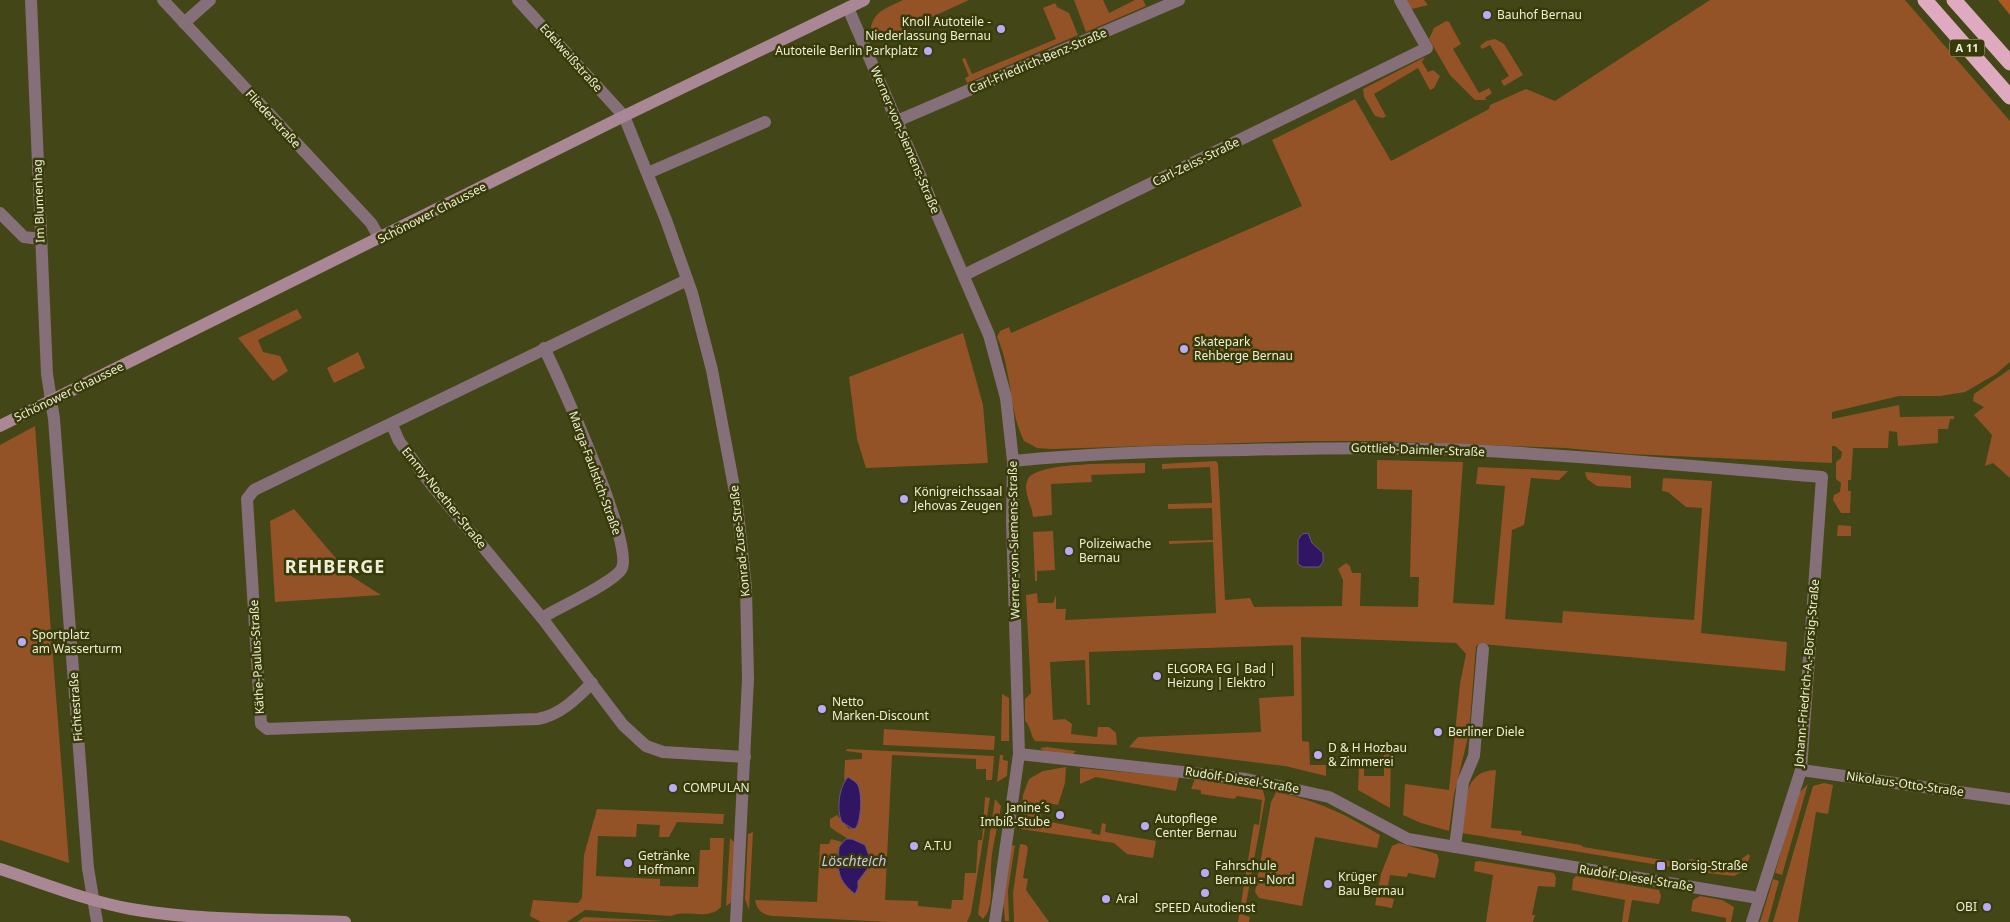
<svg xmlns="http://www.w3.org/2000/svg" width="2010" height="922" viewBox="0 0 2010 922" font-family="'Noto Sans',sans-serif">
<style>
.green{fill:#935327}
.forest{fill:#aa5a1e}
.water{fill:#301562;stroke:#685684}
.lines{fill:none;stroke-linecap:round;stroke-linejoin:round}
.minor{stroke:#856f78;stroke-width:12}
.secondary{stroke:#aa8795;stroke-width:12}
.motorway{stroke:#dfaabf;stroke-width:15}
.poi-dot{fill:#baaaf7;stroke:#383b09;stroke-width:2}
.labels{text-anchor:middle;stroke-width:5;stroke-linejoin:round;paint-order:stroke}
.shield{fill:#383b09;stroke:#b6b998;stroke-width:1}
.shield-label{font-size:11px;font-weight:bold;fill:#ecefd5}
.poi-label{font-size:12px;fill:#ecefd5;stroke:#383b09;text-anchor:start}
.street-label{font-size:12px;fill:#ecefd5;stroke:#383b09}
.water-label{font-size:14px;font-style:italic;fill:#cac2ee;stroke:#383b09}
.district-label{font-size:18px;font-weight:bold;letter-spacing:1px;fill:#ecefd5;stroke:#383b09}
</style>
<rect width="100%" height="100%" fill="#434616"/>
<g class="green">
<path d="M 903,0 L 969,0 L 878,42 L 871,27 C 875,10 889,7 903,0 Z"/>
<path d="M 1074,0 L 1103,0 L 1109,13 L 1135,0 L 1143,0 L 1146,6 L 1086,32 Z"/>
<path d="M 1406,0 L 1424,0 L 1428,5 L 1412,9 Z"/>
<path d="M 1710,0 L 1905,0 L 2010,121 L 2010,362 L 1996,374 L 1965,392 L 1940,396 L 1899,396 L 1832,412 L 1832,419 L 1899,405 L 1900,417 L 1954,416 L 1954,419 L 1950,419 L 1948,429 L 1938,429 L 1938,443 L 1898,446 L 1897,432 L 1889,431 L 1888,448 L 1853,448 L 1851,480 L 1848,480 L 1848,491 L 1851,491 L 1850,513 L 1841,513 L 1833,500 L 1834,495 L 1840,492 L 1841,483 L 1836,479 L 1836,462 L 1841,458 L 1842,452 L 1835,446 L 1832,446 L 1832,463 L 1629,454 L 1565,448 L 1375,441 L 1307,441 L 1051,449 L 1037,448 L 1024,441 C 1009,412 1012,369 997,337 L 1000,331 L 1009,327 L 1011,333 L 1302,206 L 1272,140 L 1355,99 L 1391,161 L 1489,109 L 1490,105 L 1526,89 L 1555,101 Z"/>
<path d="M 1055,3 L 1057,7 L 1069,13 L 1078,35 L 967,83 L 965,78 L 969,76 L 962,59 L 965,58 L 972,74 L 1056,39 L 1043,8 Z"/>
<path d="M 1446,21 L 1449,22 L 1461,44 L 1453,49 L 1479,93 L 1489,88 L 1492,93 L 1485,98 L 1486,100 L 1475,100 L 1450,75 L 1429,39 L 1434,28 Z"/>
<path d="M 1495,39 L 1504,44 L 1523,75 L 1504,86 L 1501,81 L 1509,76 L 1490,45 L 1482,49 L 1480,46 L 1486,41 Z"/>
<path d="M 1425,57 L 1422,62 L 1428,72 L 1433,70 L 1440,76 L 1434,88 L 1430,90 L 1418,68 L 1374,94 L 1386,116 L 1383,118 L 1375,116 L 1364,97 L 1363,89 Z"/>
<path d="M 297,309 L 302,318 L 258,340 L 263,352 L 280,356 L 288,371 L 273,381 L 238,338 Z"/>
<path d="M 963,333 L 983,405 L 988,463 L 866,468 L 857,439 L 849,377 Z"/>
<path d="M 358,352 L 365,368 L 334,383 L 327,368 Z"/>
<path d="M 2010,369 L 2010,478 L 1993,463 L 1985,466 L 1992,435 L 1974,415 L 1984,407 L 1973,401 L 1974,394 Z"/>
<path d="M 35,426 L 69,863 L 0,840 L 0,445 Z"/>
<path d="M 1377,460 L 1463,462 L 1453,603 L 1494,605 L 1505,486 L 1476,484 L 1478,467 L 1568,471 L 1559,480 L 1531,478 L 1524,525 L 1512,530 L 1505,619 L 1562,623 L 1563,611 L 1694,620 L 1702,508 L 1686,507 L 1668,492 L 1662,491 L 1663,478 L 1712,481 L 1701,633 L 1787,642 L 1785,671 L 1481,644 L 1476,646 L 1469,733 L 1454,795 L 1449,831 L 1421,823 L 1403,815 L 1405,784 L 1449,790 L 1460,684 L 1466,654 L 1456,643 L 1301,637 L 1302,741 L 1309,742 L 1310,765 L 1326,765 L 1326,776 L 1285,766 L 1129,747 L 1138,737 L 1261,732 L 1259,698 L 1294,696 L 1293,645 L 1089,652 L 1090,705 L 1087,705 L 1085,660 L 1050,662 L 1053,720 L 1065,719 L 1072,724 L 1071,734 L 1097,737 L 1098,727 L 1109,727 L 1116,733 L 1117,745 L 1035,741 C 1030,735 1031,726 1025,721 L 1025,699 L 1031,693 L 1026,595 L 1037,593 L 1038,603 L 1053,603 L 1056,595 L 1056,609 L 1066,609 L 1065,620 L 1216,613 L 1213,542 L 1169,544 L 1169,541 L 1213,540 L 1212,508 L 1168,509 L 1168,504 L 1212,503 L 1210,467 L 1162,469 L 1162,464 L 1216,461 L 1218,464 L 1225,600 L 1250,598 L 1254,607 L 1342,606 L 1343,580 L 1338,569 L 1346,563 L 1350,566 L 1352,573 L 1361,573 L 1360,606 L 1418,607 L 1419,577 L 1410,577 L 1412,490 L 1377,489 Z"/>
<path d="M 1145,463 L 1145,473 L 1091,475 L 1092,482 L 1051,484 L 1052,515 L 1033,517 C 1032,504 1022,491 1028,479 C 1037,461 1124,464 1145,463 Z"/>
<path d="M 1585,472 L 1631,476 L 1631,488 L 1597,486 L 1587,479 Z"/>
<path d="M 294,509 L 351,576 L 381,595 L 275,602 L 270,521 Z"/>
<path d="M 1838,525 L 1851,526 L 1851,536 L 1837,536 Z"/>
<path d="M 1053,531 L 1055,570 L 1037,571 L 1037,581 L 1035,581 L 1033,532 Z"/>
<path d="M 1002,694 L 1009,698 L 1009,741 L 1001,741 Z"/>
<path d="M 884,729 L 995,736 L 994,750 L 883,745 Z"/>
<path d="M 1047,747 L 1076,751 L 1072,755 L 1045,752 L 1040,748 Z"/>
<path d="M 847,749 L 994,756 L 992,780 L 986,780 L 986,769 L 976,769 L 976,759 L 892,755 L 885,900 L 918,901 L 918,906 L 951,909 L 952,900 L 963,900 L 965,873 L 976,873 L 978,840 L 982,840 L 985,797 L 990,798 L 971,913 L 967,922 L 888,922 L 774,916 C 763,915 757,911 755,900 L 817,902 L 820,844 L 829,844 L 831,839 L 842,842 C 831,860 840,882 854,893 L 858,888 L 858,882 L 872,863 L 865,845 C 851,841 842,836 830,827 L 830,819 L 837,815 L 849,829 L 858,825 L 859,821 L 860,789 L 845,779 L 844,781 L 845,760 L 862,759 L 862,753 L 846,751 Z"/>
<path d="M 1384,752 L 1391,752 L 1390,808 L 1358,790 L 1359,768 L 1364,768 L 1364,776 L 1384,776 Z"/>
<path d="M 1000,755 L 1003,755 L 1003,760 L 1008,761 L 1007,776 L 997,782 Z"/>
<path d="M 1066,767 L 1065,783 L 1058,805 L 1043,802 L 1040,820 L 1092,830 L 1091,833 L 1100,835 L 1102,823 L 1106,824 L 1105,832 L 1156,841 L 1153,858 L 1127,854 L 1114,843 L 1021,829 L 1023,795 L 1029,779 L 1043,771 Z"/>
<path d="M 1080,768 L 1179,777 L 1176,791 L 1096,777 L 1080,784 Z"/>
<path d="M 1496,770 L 1491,828 L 1522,831 L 1521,835 L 1581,845 L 1583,847 L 1688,864 L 1689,859 L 1734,865 L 1748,854 L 1750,856 L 1745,870 L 1734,876 L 1707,873 L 1708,869 L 1697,867 L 1696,871 L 1462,833 C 1466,807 1461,771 1496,770 Z"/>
<path d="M 1195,779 L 1263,790 L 1265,799 L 1244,915 L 1250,917 L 1249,922 L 1238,922 L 1253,829 L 1254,824 L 1259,825 L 1262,800 L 1237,796 L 1234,799 L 1201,794 L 1201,790 L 1191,789 Z"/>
<path d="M 1824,783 L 1833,785 L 1828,814 L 1816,812 L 1798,922 L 1773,922 L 1813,786 Z"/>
<path d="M 1808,784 L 1782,875 L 1775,873 L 1796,800 L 1800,792 Z"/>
<path d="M 1276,792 C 1318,801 1343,813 1380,835 L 1377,848 L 1315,837 L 1302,906 L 1259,898 L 1255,892 L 1271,802 Z"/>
<path d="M 995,799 L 1001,806 C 998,826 992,846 991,865 C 990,881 995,907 983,919 L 978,914 Z"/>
<path d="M 597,809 L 724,814 L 723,824 L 677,822 L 669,837 L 659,837 L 660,825 L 637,824 L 636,837 L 598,836 L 596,876 L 658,879 L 660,879 L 660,886 L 698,887 L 700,850 L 710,850 L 710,838 L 724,838 L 721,907 C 708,921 687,909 671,916 L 585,910 L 567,922 L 541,922 L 530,916 L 533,900 L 578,903 L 582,898 L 584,855 Z"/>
<path d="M 753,832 L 749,910 L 745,899 L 748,834 Z"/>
<path d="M 730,838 L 735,843 L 732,902 L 726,906 Z"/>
<path d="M 1399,843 L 1437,854 L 1439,860 L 1435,878 L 1408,873 L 1407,877 L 1390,875 L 1386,897 L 1394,899 L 1392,908 L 1375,905 L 1381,874 L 1392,846 Z"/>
<path d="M 1020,844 L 1026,845 L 1028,848 L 1023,878 L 1028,879 L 1026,890 L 1049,922 L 1014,922 L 1013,893 Z"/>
<path d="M 1015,845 L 1008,890 L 1009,921 L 1005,921 L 1003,900 L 1011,846 Z"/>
<path d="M 1479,861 L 1554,873 L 1556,878 L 1555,887 L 1538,886 L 1532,915 L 1535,915 L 1533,922 L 1486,922 L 1493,875 L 1474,871 L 1475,862 Z"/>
<path d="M 1576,876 L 1659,890 L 1661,896 L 1659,904 L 1632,900 L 1628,922 L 1622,922 L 1625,900 L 1572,890 L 1573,879 Z"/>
<path d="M 1773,879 L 1779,881 L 1768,922 L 1760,922 Z"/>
<path d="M 1700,896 L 1722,900 L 1734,907 L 1731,922 L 1726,922 L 1726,918 L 1691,911 L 1693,900 Z"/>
<path d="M 584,917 L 668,921 L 577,922 Z"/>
</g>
<path class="forest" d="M 1998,0 L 2010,0 L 2010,15 Z"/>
<g class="water">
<path d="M 1308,533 L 1312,543 L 1323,553 L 1323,562 L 1319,567 L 1303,567 L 1298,564 L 1298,540 L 1302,534 Z"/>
<path d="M 848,777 C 852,780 858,782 859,788 C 862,798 861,819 856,828 L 853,829 L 842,822 C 836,810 839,787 848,777 Z"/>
<path d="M 846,839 L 852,839 L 865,845 L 872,863 L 858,881 L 858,888 L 855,894 C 836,879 838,870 839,847 Z"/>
</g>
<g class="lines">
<g class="minor">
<path d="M 31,0 L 47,374 L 54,419 L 88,868 L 97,922"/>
<path d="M 163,0 L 371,223 L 380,239"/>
<path d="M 518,0 L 624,116 L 666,220 L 692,293 L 712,370 L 737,503 L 746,588 L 748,679 L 736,922"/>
<path d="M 848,8 L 989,335 L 1006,398 L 1013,461 L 1012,521 L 1019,754 L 995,922"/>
<path d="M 184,23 L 210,0"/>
<path d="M 897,121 L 1179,0"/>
<path d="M 648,173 L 765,122"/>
<path d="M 0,213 L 24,237 L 40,239"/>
<path d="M 964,275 L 1427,48 L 1400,0"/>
<path d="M 392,425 L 399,441 L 430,483 L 542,618 L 623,725 L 646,746 L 663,752 L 745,757"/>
<path d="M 1013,461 C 1091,453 1167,451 1245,450 C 1320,448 1394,447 1469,450 C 1587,456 1705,467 1822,477 L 1801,770 L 1752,922"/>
<path d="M 542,618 C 557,608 616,582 622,568 C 633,541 560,380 544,348"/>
<path d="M 592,683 C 576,699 560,715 538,719 L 267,729 L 261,724 L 247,499 L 254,490 L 687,280"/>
<path d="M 1019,754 L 1246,779 L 1329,797 L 1408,839 L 1758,898"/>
<path d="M 1801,770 L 2010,799"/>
<path d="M 1455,847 L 1463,782 L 1474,756 L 1483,649"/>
</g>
<g class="secondary">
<path d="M 0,426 L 624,116 L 864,0"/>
<path d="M 0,869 C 43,883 87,901 131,909 C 199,921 276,919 345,922"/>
</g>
<g class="motorway">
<path d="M 1925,0 L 2010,97"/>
<path d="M 1954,0 L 2010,63"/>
</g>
</g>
<g class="poi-dot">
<circle cx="1487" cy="15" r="5"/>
<circle cx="1001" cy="29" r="5"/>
<circle cx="928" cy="51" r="5"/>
<circle cx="1184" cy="349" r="5"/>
<circle cx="904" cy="499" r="5"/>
<circle cx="1069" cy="551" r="5"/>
<circle cx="22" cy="642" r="5"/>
<circle cx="1157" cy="676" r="5"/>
<circle cx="822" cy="709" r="5"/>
<circle cx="1438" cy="732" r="5"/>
<circle cx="1318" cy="755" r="5"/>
<circle cx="673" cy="788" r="5"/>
<circle cx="1060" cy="815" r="5"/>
<circle cx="1145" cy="826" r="5"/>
<circle cx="914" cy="846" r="5"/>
<circle cx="628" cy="863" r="5"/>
<rect x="1656" y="861" width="10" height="10" rx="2.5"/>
<circle cx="1205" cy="873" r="5"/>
<circle cx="1328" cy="884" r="5"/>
<circle cx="1205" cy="893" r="5"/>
<circle cx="1106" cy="899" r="5"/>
<circle cx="1987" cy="907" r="5"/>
</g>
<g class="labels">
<rect class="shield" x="1949.5" y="39.5" width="35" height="17" rx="4"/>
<g class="shield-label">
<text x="1967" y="52">A 11</text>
</g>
<g class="poi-label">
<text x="1497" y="19">Bauhof Bernau</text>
<text x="991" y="26" text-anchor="end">Knoll Autoteile -<tspan x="991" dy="14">Niederlassung Bernau</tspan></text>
<text x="918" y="55" text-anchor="end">Autoteile Berlin Parkplatz</text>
<text x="1194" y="346">Skatepark<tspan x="1194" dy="14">Rehberge Bernau</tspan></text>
<text x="914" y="496">Königreichssaal<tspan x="914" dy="14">Jehovas Zeugen</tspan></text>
<text x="1079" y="548">Polizeiwache<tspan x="1079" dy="14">Bernau</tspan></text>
<text x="32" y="639">Sportplatz<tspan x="32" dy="14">am Wasserturm</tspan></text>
<text x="1167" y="673">ELGORA EG | Bad |<tspan x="1167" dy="14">Heizung | Elektro</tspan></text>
<text x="832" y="706">Netto<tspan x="832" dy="14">Marken-Discount</tspan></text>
<text x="1448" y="736">Berliner Diele</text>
<text x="1328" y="752">D &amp; H Hozbau<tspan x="1328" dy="14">&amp; Zimmerei</tspan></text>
<text x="683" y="792">COMPULAN</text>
<text x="1050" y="812" text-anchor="end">Janine´s<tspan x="1050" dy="14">Imbiß-Stube</tspan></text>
<text x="1155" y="823">Autopflege<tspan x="1155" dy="14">Center Bernau</tspan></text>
<text x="924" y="850">A.T.U</text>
<text x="638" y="860">Getränke<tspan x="638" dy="14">Hoffmann</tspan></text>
<text x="1215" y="870">Fahrschule<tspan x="1215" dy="14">Bernau - Nord</tspan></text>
<text x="1671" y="870">Borsig-Straße</text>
<text x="1338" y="881">Krüger<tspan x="1338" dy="14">Bau Bernau</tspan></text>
<text x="1116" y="903">Aral</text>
<text x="1977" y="911" text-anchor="end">OBI</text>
<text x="1205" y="912" text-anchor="middle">SPEED Autodienst</text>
</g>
<g class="street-label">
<text transform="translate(571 58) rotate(48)" y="4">Edelweißstraße</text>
<text transform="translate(1038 61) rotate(-23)" y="4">Carl-Friedrich-Benz-Straße</text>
<text transform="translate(273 119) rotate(47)" y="4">Fliederstraße</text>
<text transform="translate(905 140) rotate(67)" y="4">Werner-von-Siemens-Straße</text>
<text transform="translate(1196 162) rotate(-26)" y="4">Carl-Zeiss-Straße</text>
<text transform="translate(39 201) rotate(-92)" y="4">Im Blumenhag</text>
<text transform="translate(432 213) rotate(-27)" y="4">Schönower Chaussee</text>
<text transform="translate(69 392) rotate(-26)" y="4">Schönower Chaussee</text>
<text transform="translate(1418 450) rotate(2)" y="4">Gottlieb-Daimler-Straße</text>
<text transform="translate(595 473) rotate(70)" y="4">Marga-Faulstich-Straße</text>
<text transform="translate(444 498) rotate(51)" y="4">Emmy-Noether-Straße</text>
<text transform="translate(1014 540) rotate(-91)" y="4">Werner-von-Siemens-Straße</text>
<text transform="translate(740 541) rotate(-96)" y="4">Konrad-Zuse-Straße</text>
<text transform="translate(257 657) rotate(-93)" y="4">Käthe-Paulus-Straße</text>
<text transform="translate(1807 673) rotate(-85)" y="4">Johann-Friedrich-A.-Borsig-Straße</text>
<text transform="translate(76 707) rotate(-94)" y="4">Fichtestraße</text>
<text transform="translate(1242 780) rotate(9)" y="4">Rudolf-Diesel-Straße</text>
<text transform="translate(1905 784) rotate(8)" y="4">Nikolaus-Otto-Straße</text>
<text transform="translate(1636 878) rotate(9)" y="4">Rudolf-Diesel-Straße</text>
</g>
<g class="water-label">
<text x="854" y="866">Löschteich</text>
</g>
<g class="district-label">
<text x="335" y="573">REHBERGE</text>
</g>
</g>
</svg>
